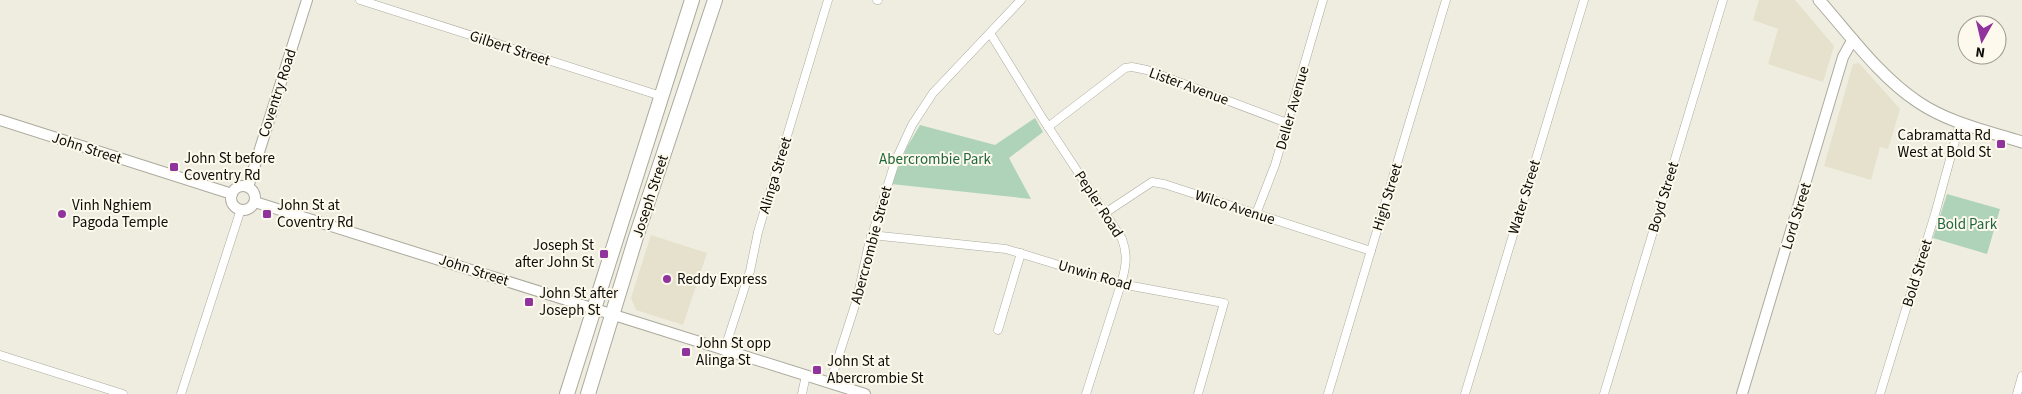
<svg xmlns="http://www.w3.org/2000/svg" width="2022" height="394" viewBox="0 0 2022 394" font-family="'Source Sans 3',sans-serif">
<style>
.built{fill:#e5e1cc}
.green{fill:#aed3b8}
.lines{fill:none;stroke-linecap:round;stroke-linejoin:round}
.street-casing{stroke:#acaa9d;stroke-width:9}
.secondary-casing{stroke:#acaa9d;stroke-width:12}
.primary-casing{stroke:#acaa9d;stroke-width:13}
.highway-casing{stroke:#acaa9d;stroke-width:16}
.street{stroke:#fff;stroke-width:8}
.secondary{stroke:#fff;stroke-width:10}
.primary{stroke:#fff;stroke-width:11}
.highway{stroke:#fff;stroke-width:14}
.poi-dot{fill:#91339c;stroke:#fdfaed;stroke-width:2}
.labels{text-anchor:middle;stroke-width:4;stroke-linejoin:round;paint-order:stroke}
.street-label{font-size:15px;fill:#0c0b07;stroke:#fdfaed}
.poi-label{font-size:15px;fill:#0c0b07;stroke:#fdfaed;text-anchor:start}
.park-label{font-size:15px;fill:#21673d;stroke:#fdfaed}
</style>
<rect width="100%" height="100%" fill="#efede0"/>
<g class="built">
<path d="M 1759,0 L 1795,0 L 1834,46 L 1823,82 L 1768,64 L 1778,29 L 1753,20 Z"/>
<path d="M 1859,63 L 1900,109 L 1888,149 L 1880,147 L 1871,180 L 1824,166 L 1853,64 Z"/>
<path d="M 651,235 L 707,253 L 683,325 L 636,310 L 631,298 Z"/>
</g>
<g class="green">
<path d="M 1035,118 L 1043,132 L 1009,158 L 1031,199 L 891,184 L 907,147 L 920,125 L 995,145 Z"/>
<path d="M 1947,194 L 2000,209 L 1987,254 L 1933,238 Z"/>
</g>
<g class="lines">
<g class="street-casing">
<g id="street">
<path d="M 360,0 L 661,96"/>
<path d="M 877,0 L 878,0"/>
<path d="M 990,33 L 1043,119 L 1122,239 C 1128,255 1126,267 1121,284 L 1086,394"/>
<path d="M 1048,127 L 1125,68 L 1132,67 L 1147,70 L 1287,123"/>
<path d="M 1105,213 L 1152,182 L 1164,184 L 1371,251"/>
<path d="M 1256,214 L 1275,165 L 1323,0"/>
<path d="M 871,235 L 1006,249 L 1121,284 L 1224,303 L 1198,394"/>
<path d="M 998,330 L 1021,253"/>
<path d="M 724,351 L 750,271 L 758,232 L 828,0"/>
<path d="M 0,355 L 123,394"/>
<path d="M 830,383 L 857,299 L 868,248 L 895,162 L 912,125 L 933,93 L 1021,0"/>
<path d="M 181,394 L 241,209"/>
<path d="M 802,394 L 806,375"/>
<path d="M 1328,394 L 1446,0"/>
<path d="M 1465,394 L 1584,0"/>
<path d="M 1604,394 L 1723,0"/>
<path d="M 1880,394 L 1935,214 L 1960,123"/>
<path d="M 2017,394 L 2022,376"/>
</g>
</g>
<g class="secondary-casing">
<g id="secondary">
<path d="M 0,120 L 232,194"/>
<circle cx="243" cy="198" r="12"/>
<path d="M 248,187 L 307,0"/>
<path d="M 255,202 L 865,394"/>
<path d="M 1742,394 L 1843,57 L 1853,39"/>
</g>
</g>
<g class="primary-casing">
<path id="primary" d="M 1819,0 C 1850,35 1879,76 1918,102 C 1949,123 1987,131 2022,142"/>
</g>
<g class="highway-casing">
<g id="highway">
<path d="M 567,394 L 692,0"/>
<path d="M 588,394 L 636,237 L 715,0"/>
</g>
</g>
<use href="#street" class="street"/>
<use href="#secondary" class="secondary"/>
<use href="#primary" class="primary"/>
<use href="#highway" class="highway"/>
</g>
<g class="poi-dot">
<rect x="1996" y="139" width="10" height="10" rx="2.5"/>
<rect x="169" y="162" width="10" height="10" rx="2.5"/>
<circle cx="62" cy="214" r="5"/>
<rect x="262" y="209" width="10" height="10" rx="2.5"/>
<rect x="599" y="249" width="10" height="10" rx="2.5"/>
<circle cx="667" cy="279" r="5"/>
<rect x="524" y="297" width="10" height="10" rx="2.5"/>
<rect x="681" y="347" width="10" height="10" rx="2.5"/>
<rect x="812" y="365" width="10" height="10" rx="2.5"/>
</g>
<g class="labels">
<g class="street-label">
<text transform="translate(510 48) rotate(18)" y="5">Gilbert Street</text>
<text transform="translate(1189 86) rotate(20)" y="5">Lister Avenue</text>
<text transform="translate(277 93) rotate(-72)" y="5">Coventry Road</text>
<text transform="translate(1292 108) rotate(-74)" y="5">Deller Avenue</text>
<text transform="translate(87 148) rotate(18)" y="5">John Street</text>
<text transform="translate(775 175) rotate(-73)" y="5">Alinga Street</text>
<text transform="translate(650 196) rotate(-72)" y="5">Joseph Street</text>
<text transform="translate(1387 197) rotate(-73)" y="5">High Street</text>
<text transform="translate(1524 197) rotate(-73)" y="5">Water Street</text>
<text transform="translate(1663 197) rotate(-73)" y="5">Boyd Street</text>
<text transform="translate(1099 204) rotate(57)" y="5">Pepler Road</text>
<text transform="translate(1235 207) rotate(18)" y="5">Wilco Avenue</text>
<text transform="translate(1796 216) rotate(-73)" y="5">Lord Street</text>
<text transform="translate(871 245) rotate(-75)" y="5">Abercrombie Street</text>
<text transform="translate(474 270) rotate(18)" y="5">John Street</text>
<text transform="translate(1917 273) rotate(-73)" y="5">Bold Street</text>
<text transform="translate(1095 275) rotate(16)" y="5">Unwin Road</text>
</g>
<g class="poi-label">
<text x="1991" y="140" text-anchor="end">Cabramatta Rd<tspan x="1991" dy="17">West at Bold St</tspan></text>
<text x="184" y="163">John St before<tspan x="184" dy="17">Coventry Rd</tspan></text>
<text x="72" y="210">Vinh Nghiem<tspan x="72" dy="17">Pagoda Temple</tspan></text>
<text x="277" y="210">John St at<tspan x="277" dy="17">Coventry Rd</tspan></text>
<text x="594" y="250" text-anchor="end">Joseph St<tspan x="594" dy="17">after John St</tspan></text>
<text x="677" y="284">Reddy Express</text>
<text x="539" y="298">John St after<tspan x="539" dy="17">Joseph St</tspan></text>
<text x="696" y="348">John St opp<tspan x="696" dy="17">Alinga St</tspan></text>
<text x="827" y="366">John St at<tspan x="827" dy="17">Abercrombie St</tspan></text>
</g>
<g class="park-label">
<text x="935" y="164">Abercrombie Park</text>
<text x="1967" y="229">Bold Park</text>
</g>
</g>
<g transform="translate(1982 40) rotate(188)"><circle r="24" fill="#fdfaed" stroke="#9d9a91"/>
<path d="M0-4L9 19L0 12L-9 19Z" fill="#91339c"/>
<text y="-8" font-size="14" font-weight="bold" text-anchor="middle" fill="#0c0b07">N</text>
</g>
</svg>
